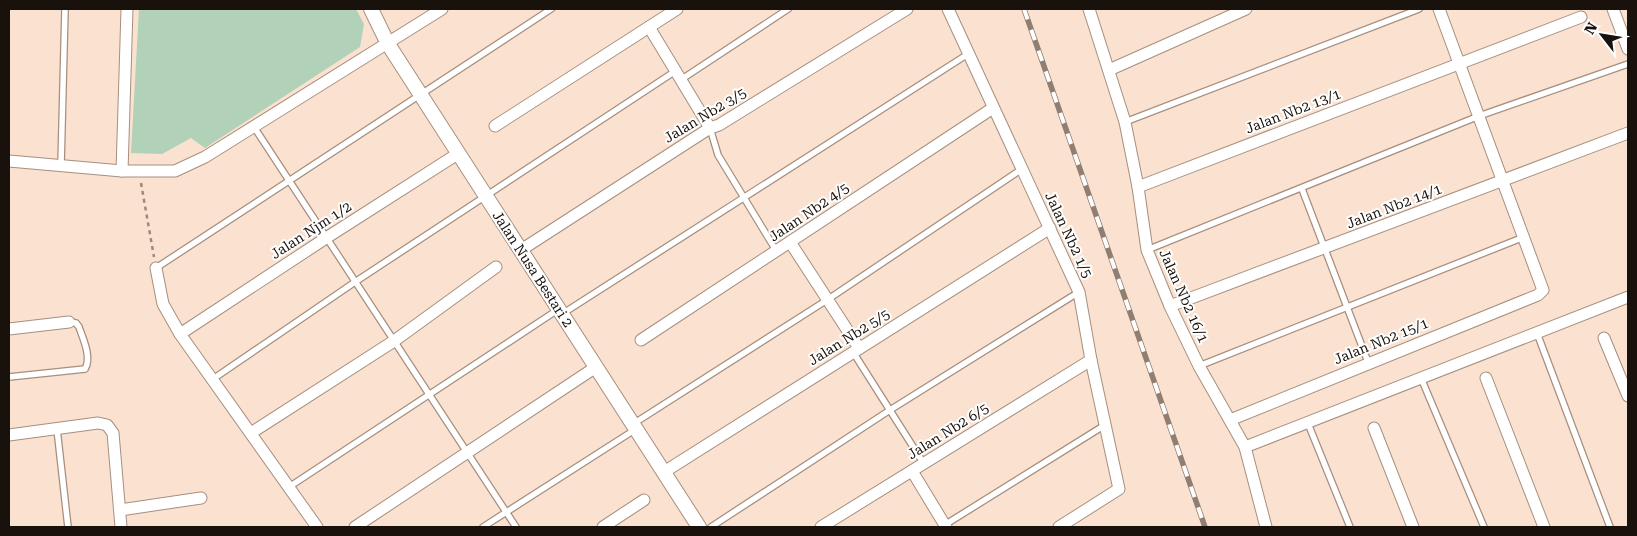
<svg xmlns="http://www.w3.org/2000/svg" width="1637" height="536" viewBox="0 0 1637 536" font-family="'Roboto Serif',serif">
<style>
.green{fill:#b1d1b9}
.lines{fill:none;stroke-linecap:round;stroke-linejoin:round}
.service-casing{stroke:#a68f7f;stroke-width:8}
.minor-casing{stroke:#a68f7f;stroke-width:13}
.tertiary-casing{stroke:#a68f7f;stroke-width:16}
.path{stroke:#9d8a7d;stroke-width:2.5;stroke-dasharray:4 4;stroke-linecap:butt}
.service{stroke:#fff;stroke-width:5.5}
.minor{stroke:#fff;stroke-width:11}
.tertiary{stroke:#fff;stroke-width:14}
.rail-casing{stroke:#8f7e71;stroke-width:5.5}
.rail{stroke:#fff;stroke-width:4;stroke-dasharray:11;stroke-linecap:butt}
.labels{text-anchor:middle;stroke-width:4;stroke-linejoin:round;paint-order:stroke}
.street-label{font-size:14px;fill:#19110b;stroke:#fff}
</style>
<rect width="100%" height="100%" fill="#fbe1cf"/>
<path class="green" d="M 139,9 L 356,9 L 364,24 L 360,47 L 205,148 L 191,138 L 162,154 L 131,153 Z"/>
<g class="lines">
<g class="service-casing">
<g id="service">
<path d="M 682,79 L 788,9"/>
<path d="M 1125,122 L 1419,9"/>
<path d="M 254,127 L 516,527"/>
<path d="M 710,128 L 718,155 L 777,252"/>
<path d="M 61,165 L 65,9"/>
<path d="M 1302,189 L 1368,362"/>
<path d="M 1147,250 L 1479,116 L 1628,64"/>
<path d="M 156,268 L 551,9"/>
<path d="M 562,314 L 968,54"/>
<path d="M 1537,333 L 1610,527"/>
<path d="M 853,352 L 924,464"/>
<path d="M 1199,366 L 1524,237"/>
<path d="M 9,377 L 85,369 C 92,357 83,339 79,327 L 76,323 L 69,322"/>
<path d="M 1421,378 L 1484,527"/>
<path d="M 213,379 L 355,282 L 677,70"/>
<path d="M 1307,421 L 1350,527"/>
<path d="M 633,424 L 827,300 L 1022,169"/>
<path d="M 57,429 L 68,527"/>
<path d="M 289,487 L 559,309"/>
<path d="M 943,526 L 1105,425"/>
<path d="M 483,527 L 636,429"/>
<path d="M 711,527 L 890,410 L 1079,292"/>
</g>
</g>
<g class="minor-casing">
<g id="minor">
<path d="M 948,9 L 1079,292 L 1091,360 L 1119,489 L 1059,527"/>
<path d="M 1089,9 L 1125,122 L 1138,187 L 1147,250 L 1170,306 L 1199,366 L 1245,447 L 1266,527"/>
<path d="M 1613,9 L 1628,49"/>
<path d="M 649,27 L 710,128"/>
<path d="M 1109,70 L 1246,9"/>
<path d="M 495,126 L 677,9"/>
<path d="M 9,161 L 122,171 L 175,171 L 205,157 L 442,9"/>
<path d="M 122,171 L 127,9"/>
<path d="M 1138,187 L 1581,17"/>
<path d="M 790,242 L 859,348"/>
<path d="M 521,250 L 710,128 L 719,125 L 907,9"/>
<path d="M 156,268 L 163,304 L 180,334 L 317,527"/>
<path d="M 1170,306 L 1628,133"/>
<path d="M 9,329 L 69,322"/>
<path d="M 180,334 L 326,238 L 459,153"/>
<path d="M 1604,338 L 1628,396"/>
<path d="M 641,340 L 993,108"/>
<path d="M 1486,378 L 1544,527"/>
<path d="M 1230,420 L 1538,295 L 1543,290 L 1439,9"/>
<path d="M 1374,428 L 1413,527"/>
<path d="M 251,433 L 394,341 L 496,267"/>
<path d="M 9,435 L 98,423 L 107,425 L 113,433 L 121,527"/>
<path d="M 1245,447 L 1628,297"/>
<path d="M 912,471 L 946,527"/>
<path d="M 664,472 L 1050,228"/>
<path d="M 120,510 L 201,498"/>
<path d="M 355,527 L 596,367"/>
<path d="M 603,527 L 644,500"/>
<path d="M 821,527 L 1091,360"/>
</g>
</g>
<g class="tertiary-casing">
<path id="tertiary" d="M 371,9 L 388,44 L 699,527"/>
</g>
<path class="path" d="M 141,183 L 154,257"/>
<use href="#service" class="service"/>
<use href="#minor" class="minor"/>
<use href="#tertiary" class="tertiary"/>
<g class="rail-casing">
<path id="rail" d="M 1024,9 L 1205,527"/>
</g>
<use href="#rail" class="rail"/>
</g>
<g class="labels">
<g class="street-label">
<text transform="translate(1293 111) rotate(-21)" y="5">Jalan Nb2 13/1</text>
<text transform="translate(705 115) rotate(-31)" y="5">Jalan Nb2 3/5</text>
<text transform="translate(1394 206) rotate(-21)" y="5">Jalan Nb2 14/1</text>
<text transform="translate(809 212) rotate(-34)" y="5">Jalan Nb2 4/5</text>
<text transform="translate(311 230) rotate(-33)" y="5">Jalan Njm 1/2</text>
<text transform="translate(1069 235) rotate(65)" y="5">Jalan Nb2 1/5</text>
<text transform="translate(533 269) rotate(57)" y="5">Jalan Nusa Bestari 2</text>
<text transform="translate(1184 296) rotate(66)" y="5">Jalan Nb2 16/1</text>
<text transform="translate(849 337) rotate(-32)" y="5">Jalan Nb2 5/5</text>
<text transform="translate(1381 341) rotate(-22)" y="5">Jalan Nb2 15/1</text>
<text transform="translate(948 431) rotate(-32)" y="5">Jalan Nb2 6/5</text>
</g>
</g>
<rect width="1637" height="536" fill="none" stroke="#19110b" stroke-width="20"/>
<g transform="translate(1602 35) rotate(301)" stroke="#ffffff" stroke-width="4" paint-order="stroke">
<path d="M0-4L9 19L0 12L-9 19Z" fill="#19110b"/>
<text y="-8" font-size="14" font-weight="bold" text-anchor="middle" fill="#19110b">N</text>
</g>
</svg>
